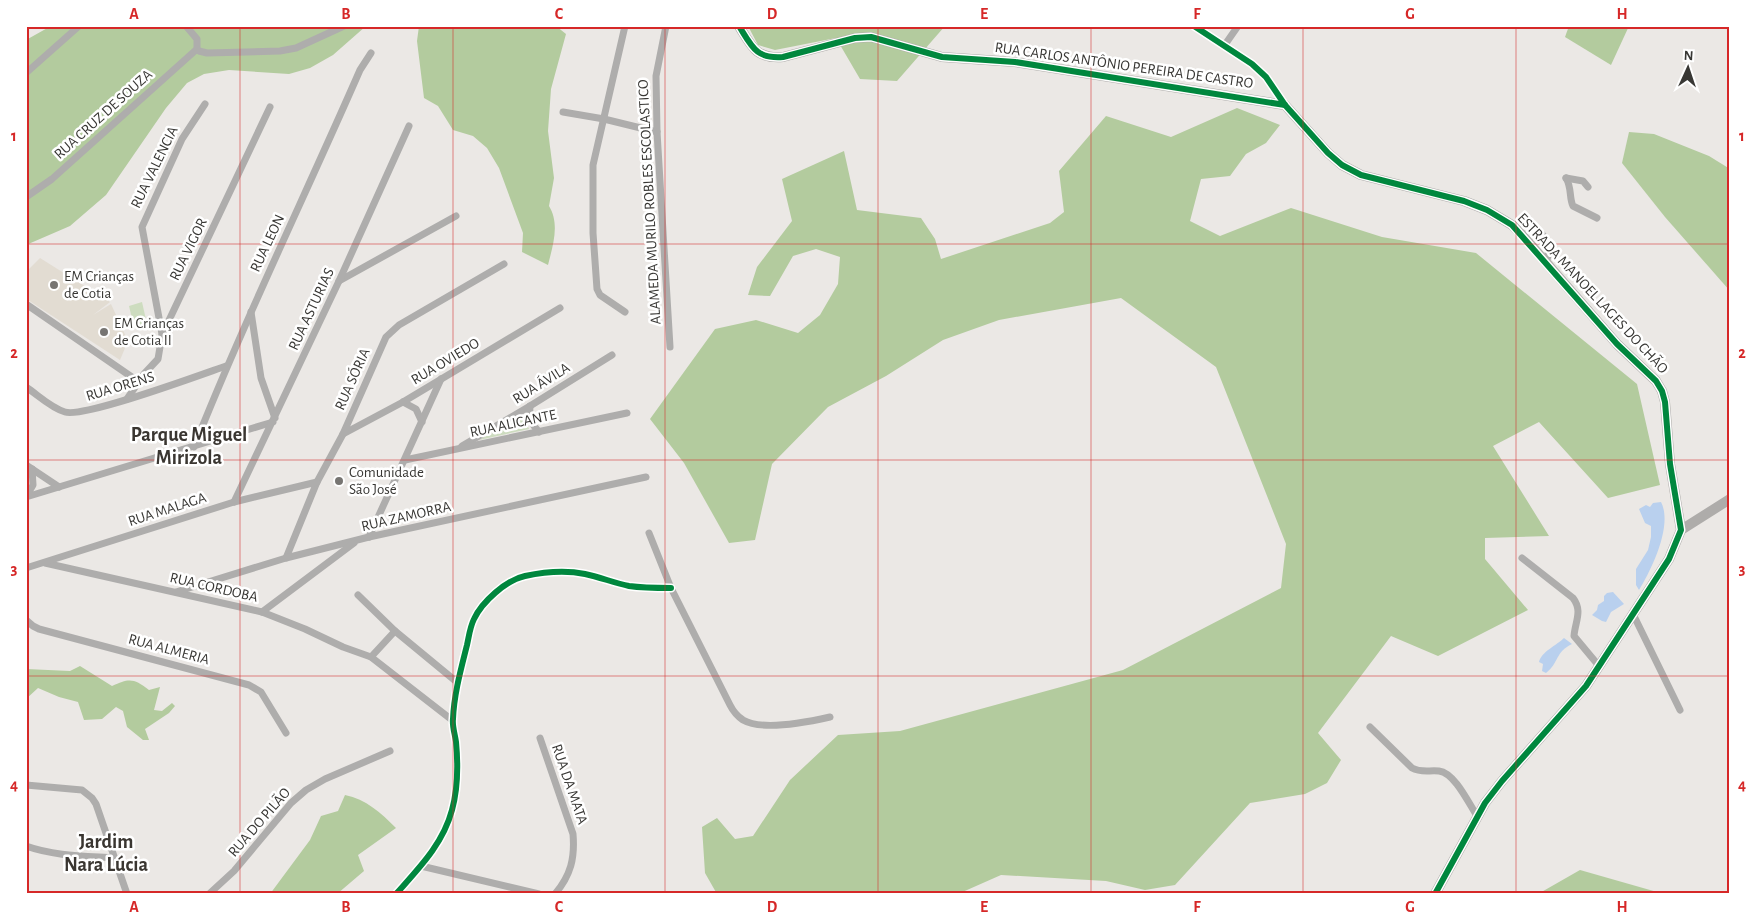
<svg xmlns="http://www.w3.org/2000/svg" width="1756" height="920" viewBox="0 0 1756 920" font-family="'Alegreya Sans',sans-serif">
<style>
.built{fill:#e2dcd2}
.green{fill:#cddcbf}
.forest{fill:#b3cb9e}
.water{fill:#b9d0ee}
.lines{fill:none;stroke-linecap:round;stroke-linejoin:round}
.street{stroke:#aeadac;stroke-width:7}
.secondary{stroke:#aeacaa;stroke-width:10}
.cycleway-casing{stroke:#fff;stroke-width:9}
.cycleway{stroke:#00873e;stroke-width:6}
.grid{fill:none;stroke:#d62828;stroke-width:1;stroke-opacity:0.55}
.poi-dot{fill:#777572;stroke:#fff;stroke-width:2}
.labels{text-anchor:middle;stroke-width:5;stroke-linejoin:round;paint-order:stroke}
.street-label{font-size:15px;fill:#383734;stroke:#fff}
.poi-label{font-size:15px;fill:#383734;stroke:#fff;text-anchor:start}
.district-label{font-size:20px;font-weight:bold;fill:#3a3631;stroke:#fff}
.neatline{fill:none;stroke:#d62828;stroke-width:2}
.grid-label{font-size:16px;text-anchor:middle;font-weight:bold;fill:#d62828}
</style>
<rect width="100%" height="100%" fill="#ebe8e5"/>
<path class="built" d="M 40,258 L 110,302 L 93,315 L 111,304 L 128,341 L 120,360 L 28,300 L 26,297 L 26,272 Z"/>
<g class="green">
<path d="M 142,302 L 147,324 L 134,327 L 129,306 Z"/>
<path d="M 523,415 L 529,429 L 479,440 Z"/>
</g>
<g class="forest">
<path d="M 51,26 L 366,26 L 333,55 L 310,68 L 289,74 L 229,70 L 204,74 L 187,83 L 166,108 L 106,195 L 70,226 L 26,245 L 26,40 Z"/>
<path d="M 419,26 L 556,26 L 566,34 L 551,89 L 548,131 L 554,178 L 549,206 C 560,224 553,245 548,265 L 522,252 L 523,233 L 499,168 L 487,148 L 473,136 L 453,130 L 438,106 L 424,98 L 417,41 Z"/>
<path d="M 748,26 L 945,26 L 897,81 L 860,79 L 836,38 L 775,50 L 758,45 Z"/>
<path d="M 1569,26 L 1629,26 L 1611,65 L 1565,37 Z"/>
<path d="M 1237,108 L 1280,125 L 1266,143 L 1246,154 L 1230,176 L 1201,179 L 1190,221 L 1220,236 L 1291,208 L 1382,237 L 1476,253 L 1637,384 L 1660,485 L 1608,498 L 1539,422 L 1493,446 L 1549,536 L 1485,538 L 1485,559 L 1528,610 L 1438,656 L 1391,636 L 1318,733 L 1341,760 L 1327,783 L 1305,794 L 1250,803 L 1175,885 L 1145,890 L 1106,881 L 1001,875 L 958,894 L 717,894 L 705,873 L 702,827 L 717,818 L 735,839 L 753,836 L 790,780 L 838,735 L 900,731 L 1123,670 L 1281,588 L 1286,544 L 1216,367 L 1121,298 L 999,320 L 943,340 L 886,376 L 828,407 L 772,464 L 755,540 L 729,543 L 684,463 L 650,419 L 715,329 L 756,320 L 798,333 L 820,315 L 838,284 L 840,257 L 816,249 L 793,256 L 770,296 L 748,295 L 757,267 L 792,221 L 782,179 L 844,151 L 857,210 L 921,218 L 935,239 L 941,259 L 1050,223 L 1064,212 L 1059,171 L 1106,116 L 1171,137 Z"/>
<path d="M 1629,132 L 1654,134 L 1709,156 L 1730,169 L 1730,291 L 1665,217 L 1622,163 Z"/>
<path d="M 80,666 L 112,686 C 129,678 134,678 149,690 L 160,687 L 154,710 L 162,711 L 172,703 L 175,706 L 169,713 L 145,729 L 149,740 L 143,740 L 127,727 L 123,711 L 116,707 L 102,719 L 84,720 L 78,702 L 59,697 L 38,688 L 26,699 L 26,669 L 70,671 Z"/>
<path d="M 345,795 C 366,799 381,813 396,828 L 358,855 L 364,871 L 337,894 L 270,894 L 310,840 L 321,816 L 338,811 Z"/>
<path d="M 1580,870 L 1657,892 L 1659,894 L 1538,894 Z"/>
</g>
<g class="water">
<path d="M 1661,502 C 1673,525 1652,569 1639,590 L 1636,585 L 1636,569 L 1648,550 L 1651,537 L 1651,526 L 1645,523 L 1639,509 L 1646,505 L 1650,507 L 1653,503 Z"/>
<path d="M 1613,592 L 1624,604 L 1611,612 L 1606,622 L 1602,621 L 1592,615 L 1597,610 L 1598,605 L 1604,601 L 1604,596 L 1607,593 Z"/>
<path d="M 1564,638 L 1572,644 C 1555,652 1559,663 1546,673 L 1542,671 L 1543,664 L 1539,662 C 1541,652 1557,645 1564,638 Z"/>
</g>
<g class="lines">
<g class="street">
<path d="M 186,26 L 197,39 L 197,49 L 199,51 L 207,53 L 280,51 L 296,48 L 344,26"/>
<path d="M 666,26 L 656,76 L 657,132 L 670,347"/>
<path d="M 1194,26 L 1252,64 L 1266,77 L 1285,105"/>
<path d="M 1224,46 L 1238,26"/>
<path d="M 26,73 L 79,26"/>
<path d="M 563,112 L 604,119 L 657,132"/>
<path d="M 1566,178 C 1572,188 1569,198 1573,206 L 1597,218"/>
<path d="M 1566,178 L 1583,181 L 1588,187"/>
<path d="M 26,197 L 52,179 L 197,49"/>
<path d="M 1512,225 C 1536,222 1555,237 1546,263"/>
<path d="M 339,281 L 456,216"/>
<path d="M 26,304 L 139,382"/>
<path d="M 251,312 L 261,378 L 275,418"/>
<path d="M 625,312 L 600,295 L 597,289 L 593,233 L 593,165 L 625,26"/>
<path d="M 162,334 L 142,227 L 182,139 L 205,104"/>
<path d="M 26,387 C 38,395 51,408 65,412 C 84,418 200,375 226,366"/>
<path d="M 127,399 L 144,374 L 158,359 L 162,335 L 270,107"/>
<path d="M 403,402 L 416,409 L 422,422"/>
<path d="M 530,406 C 529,417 531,424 539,432"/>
<path d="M 343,434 L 403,402 L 560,308"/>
<path d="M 462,446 L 530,406 L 612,355"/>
<path d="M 194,447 C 245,319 305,196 360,70 L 371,53"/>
<path d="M 405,460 L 627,413"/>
<path d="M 26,465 L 59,487"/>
<path d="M 26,497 L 273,422"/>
<path d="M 26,497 L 33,485 L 32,469"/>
<path d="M 234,502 L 339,281 L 409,126"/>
<path d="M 649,533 L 671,588 L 730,705 C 733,711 737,716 743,720 C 762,731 808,722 830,717"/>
<path d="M 369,537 L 441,379"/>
<path d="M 286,558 L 317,482 L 343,434 L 386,337 L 399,325 L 504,264"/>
<path d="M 1522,558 L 1573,598 C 1583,611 1575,622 1574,636 L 1599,666"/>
<path d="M 45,563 L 262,612 L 305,629 L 343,647 L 371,657 L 452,720"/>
<path d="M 26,568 L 234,502 L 317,482"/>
<path d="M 176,592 L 286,558 L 369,537 L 646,477"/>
<path d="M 358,595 L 395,631 L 458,683"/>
<path d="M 262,612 L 354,543"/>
<path d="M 1633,614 L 1680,710"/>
<path d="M 26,620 L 33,626 L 39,629 L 249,685 L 261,692 L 286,733"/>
<path d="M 371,657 L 395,631"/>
<path d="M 1370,727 L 1412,768 C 1421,773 1429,770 1439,771 C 1455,773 1469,804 1477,816"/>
<path d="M 540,738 L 573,834 C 575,858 571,875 555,894"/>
<path d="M 26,785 L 82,790 L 92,798 L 96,804 L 127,894"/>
<path d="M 26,846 C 54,856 84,856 114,858"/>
<path d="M 421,866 L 539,894"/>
<path d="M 209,894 L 234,871 L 291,803 L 306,790 L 325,779 L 390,751"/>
<path d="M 396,894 C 419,868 443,844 452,810 C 458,788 458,763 456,742 C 455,734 452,726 453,719 C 454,694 461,669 467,645 C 469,636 470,627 474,619 C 482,602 506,580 525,576 C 544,572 565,570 585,574 C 600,577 614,583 629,586 C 643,588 657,588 671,588"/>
</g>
<g class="secondary">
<path d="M 739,26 C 752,47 756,59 783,57 L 855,38 L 871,37 L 942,57 L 1015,62 L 1285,105 L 1328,153 L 1342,165 L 1361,175 L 1464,201 L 1487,210 L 1512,225 L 1522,235 L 1617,344 L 1656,381 L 1662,391 L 1665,402 L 1670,464 L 1681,530 L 1669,559 L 1586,686 L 1502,781 L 1485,803 L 1435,894"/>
<path d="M 1681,530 L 1730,499"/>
</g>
<g class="cycleway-casing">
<g id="cycleway">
<path d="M 739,26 C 752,47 756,59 783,57 L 855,38 L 871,37 L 942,57 L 1015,62 L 1285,105"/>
<path d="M 1194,26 L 1252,64 L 1266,77 L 1285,105 L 1328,153 L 1342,165 L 1361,175 L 1464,201 L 1487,210 L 1512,225 L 1617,344 L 1656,381 L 1662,391 L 1665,402 L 1670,464 L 1681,530 L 1669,559 L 1586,686 L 1502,781 L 1485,803 L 1435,894"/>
<path d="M 396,894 C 419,868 443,844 452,810 C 458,788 458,763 456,742 C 455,734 452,726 453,719 C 454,694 461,669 467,645 C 469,636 470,627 474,619 C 482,602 506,580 525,576 C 544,572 565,570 585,574 C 600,577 614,583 629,586 C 643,588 657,588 671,588"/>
</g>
</g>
<use href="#cycleway" class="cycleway"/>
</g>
<path class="grid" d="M 240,26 L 240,894M 453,26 L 453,894M 665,26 L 665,894M 878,26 L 878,894M 1091,26 L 1091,894M 1303,26 L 1303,894M 1516,26 L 1516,894M 26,244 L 1730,244M 26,460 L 1730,460M 26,676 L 1730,676"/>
<g class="poi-dot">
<circle cx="54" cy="285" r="5"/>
<circle cx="104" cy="332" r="5"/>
<circle cx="339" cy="481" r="5"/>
</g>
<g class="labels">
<g class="street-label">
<text transform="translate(1124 65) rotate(8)" y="5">RUA CARLOS ANTÔNIO PEREIRA DE CASTRO</text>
<text transform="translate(103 114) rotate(-42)" y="5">RUA CRUZ DE SOUZA</text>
<text transform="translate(154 167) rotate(-64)" y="5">RUA VALENCIA</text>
<text transform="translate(649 202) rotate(-93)" y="5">ALAMEDA MURILO ROBLES ESCOLASTICO</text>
<text transform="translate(267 243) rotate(-65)" y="5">RUA LEON</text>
<text transform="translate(188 249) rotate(-64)" y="5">RUA VIGOR</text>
<text transform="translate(1593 293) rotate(47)" y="5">ESTRADA MANOEL LAGES DO CHÃO</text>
<text transform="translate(311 309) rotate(-65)" y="5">RUA ASTURIAS</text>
<text transform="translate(445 361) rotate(-31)" y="5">RUA OVIEDO</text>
<text transform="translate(352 379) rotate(-66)" y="5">RUA SÓRIA</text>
<text transform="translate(541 383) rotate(-32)" y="5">RUA ÁVILA</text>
<text transform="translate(120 386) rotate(-17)" y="5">RUA ORENS</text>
<text transform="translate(513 423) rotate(-12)" y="5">RUA ALICANTE</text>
<text transform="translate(167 509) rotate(-18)" y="5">RUA MALAGA</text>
<text transform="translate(406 516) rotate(-13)" y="5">RUA ZAMORRA</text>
<text transform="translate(214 587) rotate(13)" y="5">RUA CORDOBA</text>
<text transform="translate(169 649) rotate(15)" y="5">RUA ALMERIA</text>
<text transform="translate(570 784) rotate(71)" y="5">RUA DA MATA</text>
<text transform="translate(259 822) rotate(-49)" y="5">RUA DO PILÃO</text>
</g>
<g class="poi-label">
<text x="64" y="281">EM Crianças<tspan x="64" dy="17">de Cotia</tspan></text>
<text x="114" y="328">EM Crianças<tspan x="114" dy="17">de Cotia II</tspan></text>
<text x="349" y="477">Comunidade<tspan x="349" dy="17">São José</tspan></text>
</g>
<g class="district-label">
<text x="189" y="441">Parque Miguel<tspan x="189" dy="23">Mirizola</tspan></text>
<text x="106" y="848">Jardim<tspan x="106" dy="23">Nara Lúcia</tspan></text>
</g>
</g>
<rect width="1756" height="920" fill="none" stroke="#ffffff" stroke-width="55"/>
<g transform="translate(1688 68) rotate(3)" stroke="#ffffff" stroke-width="4" paint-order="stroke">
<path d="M0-4L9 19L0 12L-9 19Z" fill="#383734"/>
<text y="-8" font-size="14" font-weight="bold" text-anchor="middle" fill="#383734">N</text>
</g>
<rect x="28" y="28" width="1700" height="864" class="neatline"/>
<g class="grid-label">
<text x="134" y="19">A</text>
<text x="346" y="19">B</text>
<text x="559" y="19">C</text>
<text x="772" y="19">D</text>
<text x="984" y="19">E</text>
<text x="1197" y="19">F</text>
<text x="1410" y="19">G</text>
<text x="1622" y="19">H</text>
<text x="14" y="141">1</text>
<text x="1742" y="141">1</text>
<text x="14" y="358">2</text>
<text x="1742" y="358">2</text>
<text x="14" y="574">3</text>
<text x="1742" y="574">3</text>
<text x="14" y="790">4</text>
<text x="1742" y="790">4</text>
<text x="134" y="912">A</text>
<text x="346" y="912">B</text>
<text x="559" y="912">C</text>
<text x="772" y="912">D</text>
<text x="984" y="912">E</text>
<text x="1197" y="912">F</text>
<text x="1410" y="912">G</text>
<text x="1622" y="912">H</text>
</g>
</svg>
